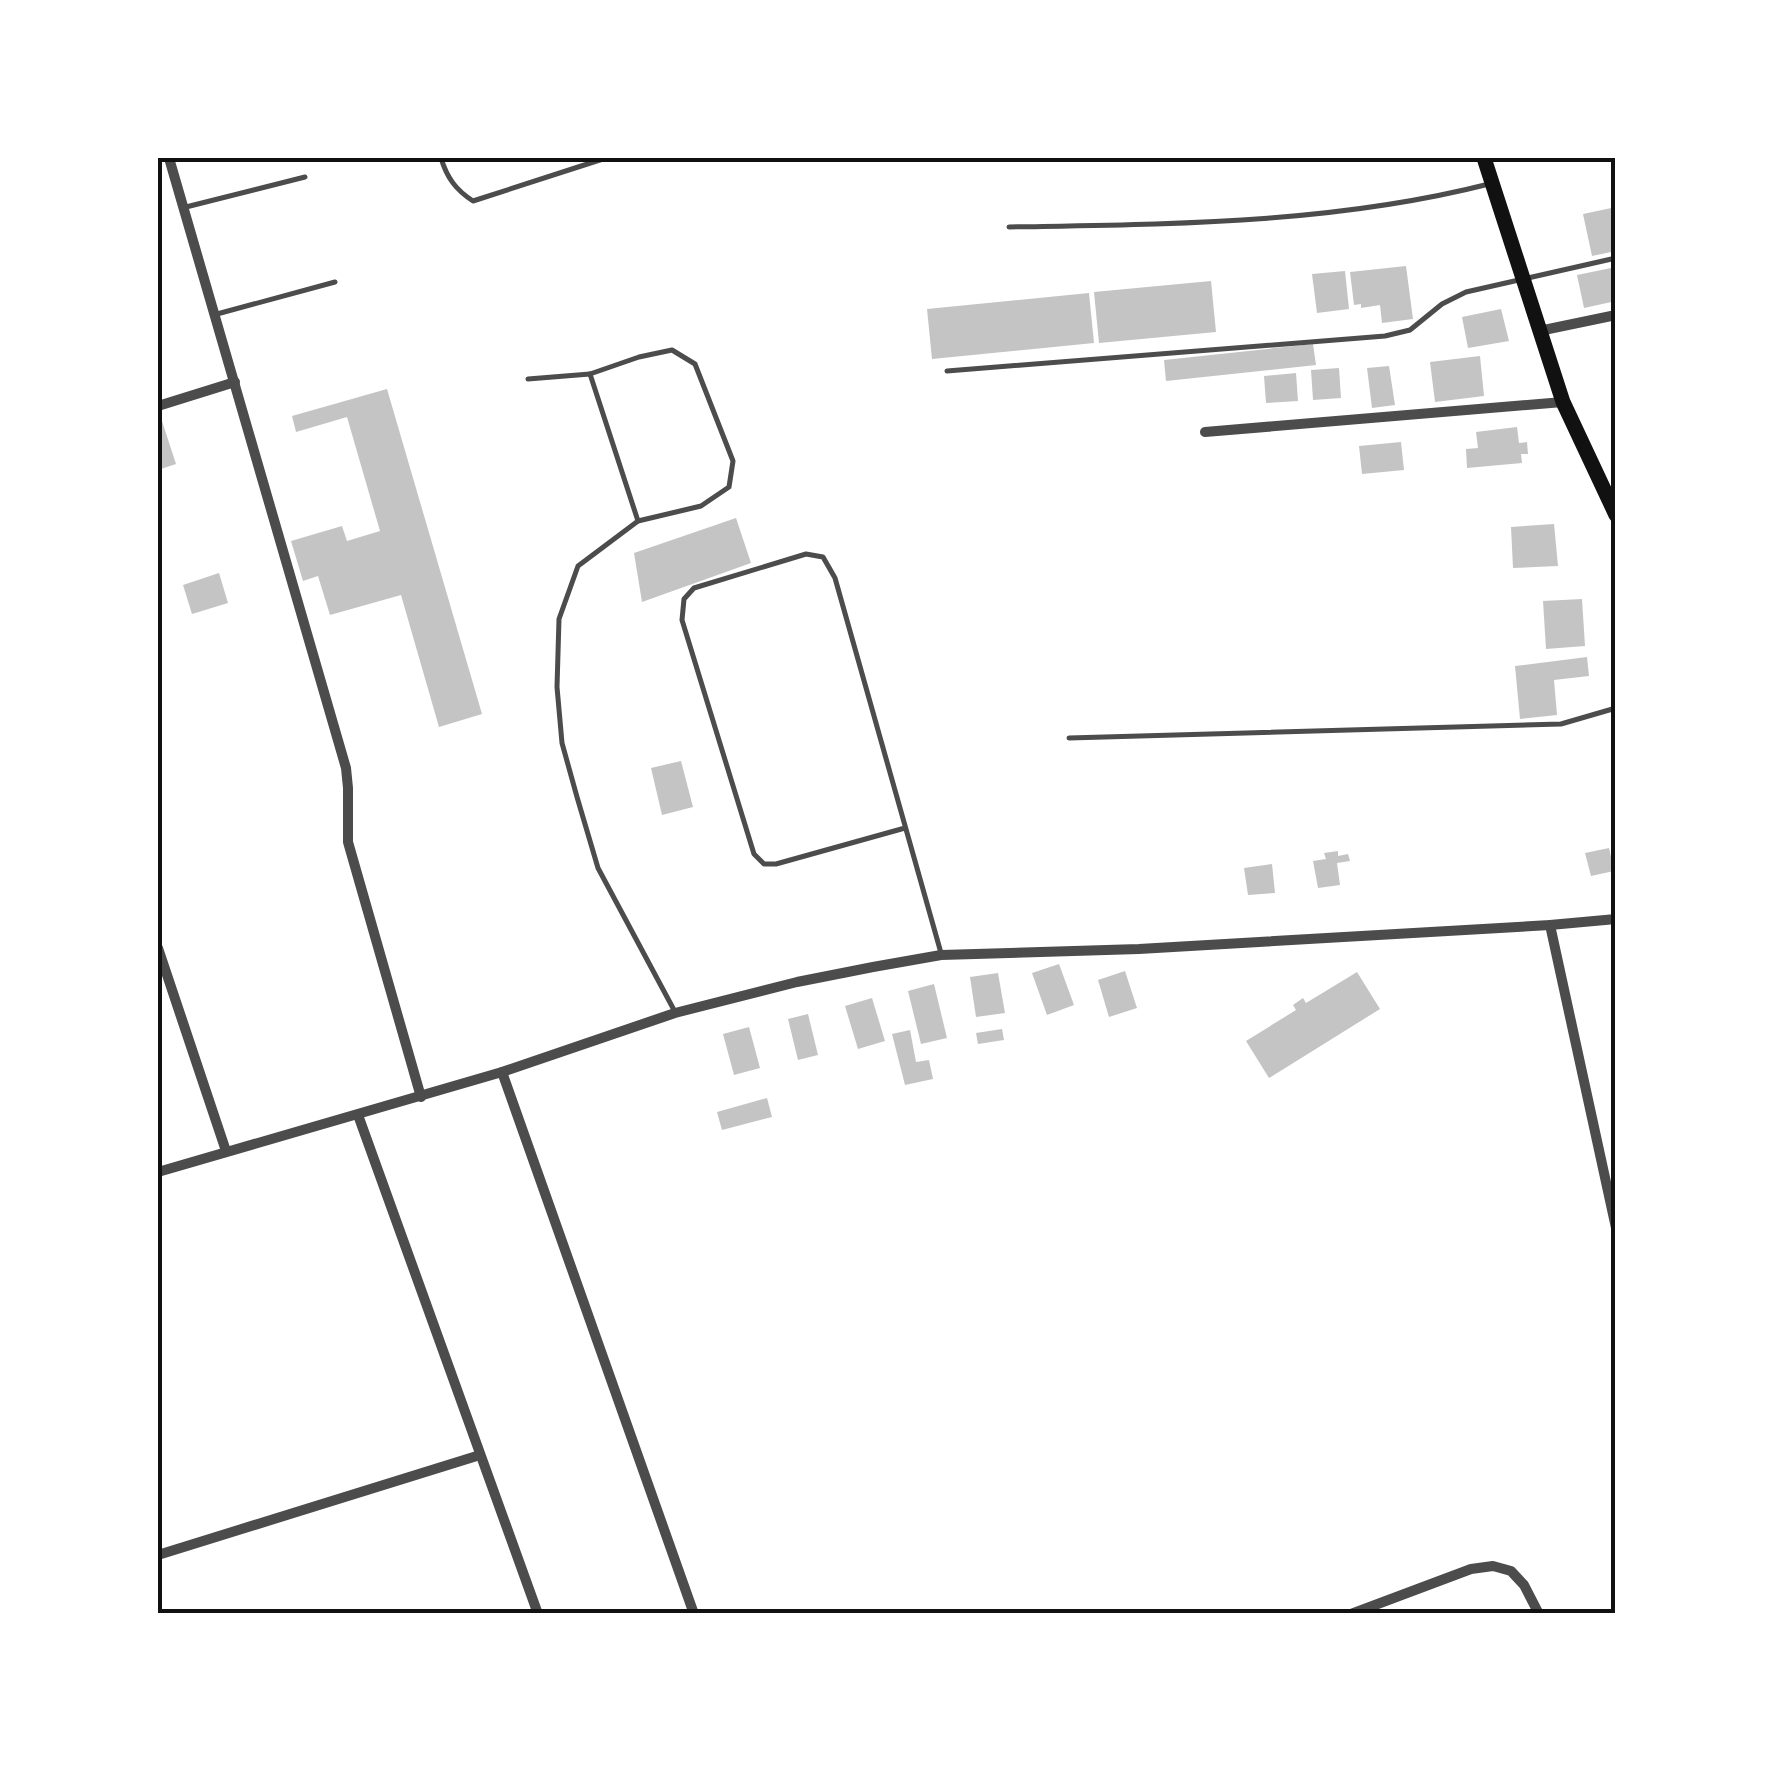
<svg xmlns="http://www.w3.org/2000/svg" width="1773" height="1771" viewBox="0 0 1773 1771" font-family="'Source Sans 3',sans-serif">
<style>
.building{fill:#c4c4c4}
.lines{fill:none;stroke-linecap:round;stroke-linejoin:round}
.service{stroke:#4c4c4c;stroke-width:5}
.minor{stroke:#4c4c4c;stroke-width:10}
.secondary{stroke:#111;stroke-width:15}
.neatline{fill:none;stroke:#111;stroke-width:4}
</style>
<rect width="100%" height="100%" fill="#fff"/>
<g class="building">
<path d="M 1616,207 L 1616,251 L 1592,256 L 1583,214 Z"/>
<path d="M 1406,266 L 1413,319 L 1382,323 L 1380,305 L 1361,308 L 1361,304 L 1354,305 L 1350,272 Z"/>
<path d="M 1616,267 L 1616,301 L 1584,308 L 1577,275 Z"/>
<path d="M 1345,271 L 1349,309 L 1317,313 L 1312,274 Z"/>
<path d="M 1211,281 L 1216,332 L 1099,343 L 1094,292 Z"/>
<path d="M 1089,293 L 1094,343 L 932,359 L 927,309 Z"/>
<path d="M 1501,309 L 1509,341 L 1468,348 L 1462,317 Z"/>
<path d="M 1313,344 L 1316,365 L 1166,381 L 1164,360 Z"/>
<path d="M 1480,356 L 1484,396 L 1435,402 L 1430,362 Z"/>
<path d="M 1389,366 L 1395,405 L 1372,408 L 1367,368 Z"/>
<path d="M 1339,368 L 1341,398 L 1313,400 L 1311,370 Z"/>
<path d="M 1296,373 L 1298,401 L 1266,403 L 1264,376 Z"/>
<path d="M 387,389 L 482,714 L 439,727 L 401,595 L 330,615 L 318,576 L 303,581 L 291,541 L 342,526 L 347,541 L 380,531 L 347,417 L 296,432 L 292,416 Z"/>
<path d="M 161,418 L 176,464 L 158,470 L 158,419 Z"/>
<path d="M 1517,427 L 1519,443 L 1527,442 L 1528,454 L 1521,454 L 1522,463 L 1467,468 L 1466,449 L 1478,448 L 1476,432 Z"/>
<path d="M 1401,442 L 1404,470 L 1362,474 L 1359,446 Z"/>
<path d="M 736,518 L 751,563 L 642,602 L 634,553 Z"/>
<path d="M 1554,524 L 1558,566 L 1513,568 L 1511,527 Z"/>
<path d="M 219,573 L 228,603 L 192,614 L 183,585 Z"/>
<path d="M 1582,599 L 1585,646 L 1546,649 L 1543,601 Z"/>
<path d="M 1587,657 L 1589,676 L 1554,680 L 1557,715 L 1520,719 L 1515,666 Z"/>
<path d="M 681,761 L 693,807 L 662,815 L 651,768 Z"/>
<path d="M 1609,848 L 1614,871 L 1591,876 L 1585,853 Z"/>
<path d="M 1338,851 L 1338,856 L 1348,854 L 1350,861 L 1337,863 L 1340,885 L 1318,888 L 1313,861 L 1326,859 L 1324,853 Z"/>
<path d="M 1272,864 L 1275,893 L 1248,895 L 1244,868 Z"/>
<path d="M 1059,964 L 1074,1005 L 1047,1015 L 1032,973 Z"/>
<path d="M 1125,971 L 1137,1008 L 1109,1017 L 1098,980 Z"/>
<path d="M 1357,972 L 1380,1009 L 1269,1078 L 1246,1041 L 1296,1010 L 1293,1005 L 1303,998 L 1306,1003 Z"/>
<path d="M 998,973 L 1005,1013 L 976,1017 L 970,977 Z"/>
<path d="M 934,984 L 947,1038 L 921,1044 L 908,991 Z"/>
<path d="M 872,998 L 885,1041 L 858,1049 L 845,1006 Z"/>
<path d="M 808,1014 L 818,1055 L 798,1060 L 788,1019 Z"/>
<path d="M 749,1027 L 760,1068 L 734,1075 L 723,1034 Z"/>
<path d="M 1002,1029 L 1004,1040 L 978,1044 L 976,1033 Z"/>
<path d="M 910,1030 L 916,1062 L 929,1060 L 933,1079 L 905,1085 L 892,1034 Z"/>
<path d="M 767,1098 L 772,1117 L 722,1130 L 717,1112 Z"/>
</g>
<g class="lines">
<g class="service">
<path d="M 441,158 C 447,178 456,190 473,201 L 606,158"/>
<path d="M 182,208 L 305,177"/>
<path d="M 1009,227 C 1171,224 1332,224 1489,184"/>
<path d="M 217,314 L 335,282"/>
<path d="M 947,371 L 1385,336 L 1410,330 L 1442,304 L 1466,292 L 1616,258"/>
<path d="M 590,374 L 638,521"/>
<path d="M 528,379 L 590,374 L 639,357 L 672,350 L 695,364 L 733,461 L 729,487 L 701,506 L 638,521 L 578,566 L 559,619 L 557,687 L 562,743 L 577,797 L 598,868 L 674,1010"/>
<path d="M 1069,738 L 1561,724 L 1616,708"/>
<path d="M 905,828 L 776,864 L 764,864 L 754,854 L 682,620 L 684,599 L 694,588 L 806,554 L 823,557 L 835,578 L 941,953"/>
</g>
<g class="minor">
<path d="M 169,158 L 346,768 L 348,788 L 348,842 L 421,1097"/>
<path d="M 1539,331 L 1616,315"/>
<path d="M 158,406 L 235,382"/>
<path d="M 1205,432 L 1563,402"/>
<path d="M 1550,925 L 1616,1228"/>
<path d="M 158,948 L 226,1151"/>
<path d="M 502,1072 L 694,1614"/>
<path d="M 358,1115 L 538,1614"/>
<path d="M 158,1172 L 502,1072 L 675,1013 L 797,982 L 873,967 L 941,955 L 1139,949 L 1550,925 L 1616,919"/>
<path d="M 158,1555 L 480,1455"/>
<path d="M 1351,1614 L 1471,1569 L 1493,1566 L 1511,1571 L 1524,1585 L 1539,1614"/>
</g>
<path class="secondary" d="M 1484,158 L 1563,402 L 1616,515"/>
</g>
<rect width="1773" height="1771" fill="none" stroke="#ffffff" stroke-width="320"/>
<rect x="160" y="160" width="1453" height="1451" class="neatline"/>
</svg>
